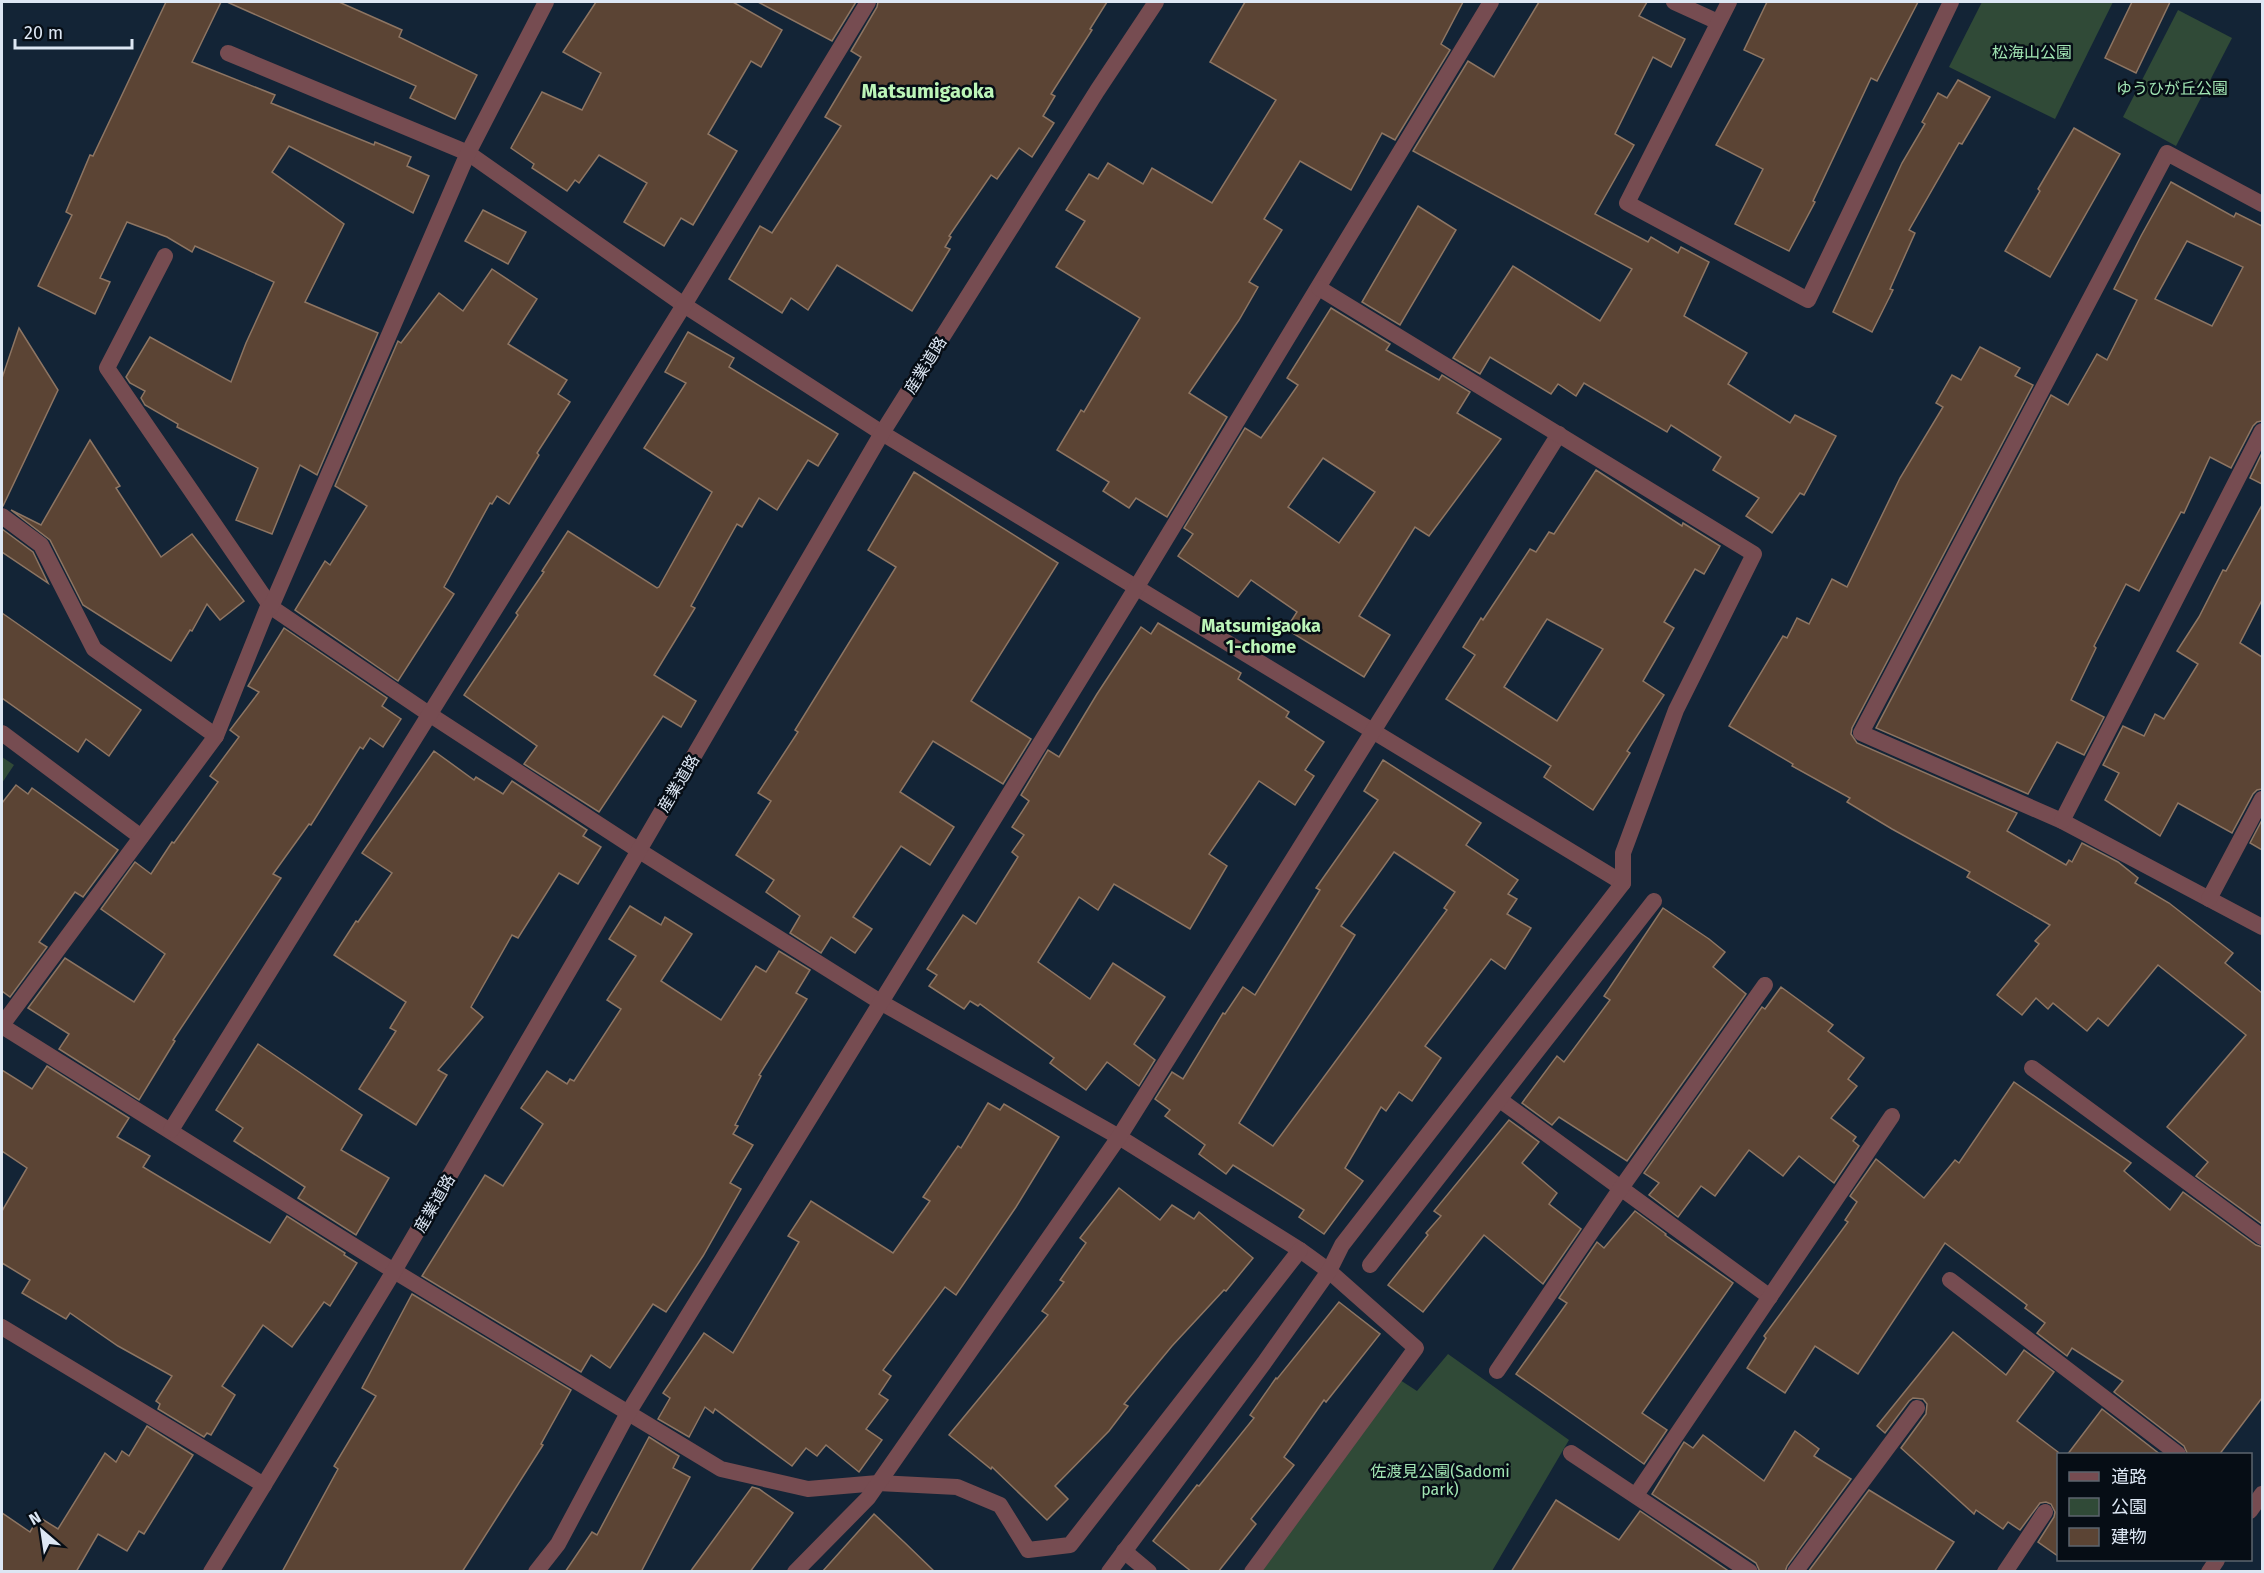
<svg xmlns="http://www.w3.org/2000/svg" width="2264" height="1573" viewBox="0 0 2264 1573" font-family="'Fira Sans','Noto Sans JP',sans-serif">
<style>
.green{fill:#304a37}
.building{fill:#5b4434;stroke:#8d7563;stroke-width:1.5;fill-rule:evenodd}
.lines{fill:none;stroke-linecap:round;stroke-linejoin:round}
.minor{stroke:#764c51;stroke-width:16}
.tertiary{stroke:#764c51;stroke-width:16}
.labels{text-anchor:middle;stroke-width:5;stroke-linejoin:round;paint-order:stroke}
.park-label{font-size:16px;fill:#a1e5b3;stroke:#060d15}
.street-label{font-size:16px;fill:#dde7f4;stroke:#060d15}
.neighbourhood-label{font-size:18px;font-weight:bold;fill:#bcf5b8;stroke:#060d15}
.quarter-label{font-size:20px;font-weight:bold;fill:#bcf5b8;stroke:#060d15}
</style>
<rect width="100%" height="100%" fill="#132436"/>
<g class="green">
<path d="M 1982,2 L 2113,2 L 2055,119 L 1949,67 Z"/>
<path d="M 2178,10 L 2232,38 L 2176,146 L 2123,117 Z"/>
<path d="M 2,757 L 14,765 L 2,783 Z"/>
<path d="M 1448,1354 L 1569,1440 L 1492,1571 L 1261,1572 L 1400,1380 L 1417,1391 Z"/>
</g>
<g class="building">
<path d="M 166,2 L 221,2 L 192,62 L 275,95 L 271,103 L 374,145 L 375,142 L 411,157 L 407,166 L 429,176 L 413,213 L 289,146 L 272,172 L 344,224 L 305,302 L 378,333 L 317,475 L 300,465 L 272,534 L 236,520 L 258,468 L 177,427 L 178,424 L 145,405 L 141,398 L 145,391 L 130,383 L 126,377 L 150,337 L 231,382 L 246,343 L 274,282 L 195,246 L 192,252 L 167,237 L 127,222 L 100,278 L 110,282 L 95,314 L 38,286 L 72,215 L 66,212 L 90,155 L 93,156 Z"/>
<path d="M 227,2 L 339,2 L 402,30 L 399,37 L 477,75 L 455,119 L 410,98 L 416,86 Z"/>
<path d="M 596,2 L 733,2 L 782,30 L 761,67 L 751,61 L 708,134 L 737,151 L 693,225 L 681,218 L 664,246 L 624,222 L 647,183 L 599,155 L 579,183 L 575,180 L 567,191 L 532,168 L 534,164 L 511,148 L 542,92 L 582,110 L 601,73 L 563,52 Z"/>
<path d="M 758,2 L 856,2 L 832,41 Z"/>
<path d="M 878,2 L 1107,2 L 1090,29 L 1092,30 L 1051,94 L 1055,96 L 1043,116 L 1054,123 L 1032,157 L 1019,148 L 997,179 L 991,175 L 949,236 L 951,237 L 945,247 L 950,249 L 912,311 L 837,265 L 808,310 L 791,298 L 782,313 L 729,279 L 760,226 L 772,233 L 841,126 L 825,117 L 861,57 L 851,51 L 877,7 Z"/>
<path d="M 1245,2 L 1463,2 L 1441,44 L 1450,50 L 1395,140 L 1382,133 L 1351,190 L 1300,161 L 1264,219 L 1282,230 L 1249,282 L 1258,287 L 1239,320 L 1189,393 L 1227,417 L 1167,517 L 1136,498 L 1129,508 L 1103,491 L 1109,482 L 1057,450 L 1081,410 L 1084,412 L 1140,318 L 1056,267 L 1085,221 L 1066,210 L 1089,174 L 1098,179 L 1108,163 L 1143,184 L 1152,168 L 1212,203 L 1276,100 L 1210,62 Z"/>
<path d="M 1539,2 L 1647,2 L 1639,16 L 1685,39 L 1671,67 L 1653,57 L 1615,134 L 1634,145 L 1595,214 L 1648,242 L 1651,237 L 1678,253 L 1681,247 L 1709,262 L 1684,316 L 1747,353 L 1728,384 L 1790,423 L 1795,415 L 1836,436 L 1804,495 L 1800,493 L 1772,533 L 1746,516 L 1759,498 L 1713,470 L 1721,457 L 1671,425 L 1667,432 L 1584,383 L 1576,396 L 1558,384 L 1551,394 L 1490,357 L 1480,374 L 1453,358 L 1513,266 L 1600,321 L 1632,269 L 1413,151 L 1468,61 L 1494,77 Z"/>
<path d="M 1767,2 L 1918,2 L 1877,81 L 1871,78 L 1813,201 L 1815,202 L 1789,251 L 1735,224 L 1763,169 L 1716,145 L 1764,59 L 1744,50 Z"/>
<path d="M 2132,2 L 2170,2 L 2136,73 L 2105,58 Z"/>
<path d="M 1958,80 L 1990,97 L 1962,144 L 1959,143 L 1909,230 L 1915,233 L 1890,289 L 1893,290 L 1872,332 L 1833,312 L 1902,163 L 1925,124 L 1922,122 L 1938,93 L 1947,98 Z"/>
<path d="M 2074,128 L 2120,154 L 2050,277 L 2005,251 L 2040,191 L 2038,189 Z"/>
<path d="M 2171,182 L 2234,217 L 2236,213 L 2262,226 L 2262,421 L 2257,422 L 2253,426 L 2231,468 L 2210,457 L 2184,513 L 2181,512 L 2139,591 L 2126,584 L 2094,646 L 2096,648 L 2071,700 L 2104,717 L 2084,755 L 2057,742 L 2028,794 L 1876,728 L 2051,395 L 2068,405 L 2097,354 L 2107,360 L 2137,300 L 2114,289 L 2141,236 ZM 2187,241 L 2243,267 L 2212,326 L 2155,299 Z"/>
<path d="M 1418,206 L 1456,230 L 1400,325 L 1362,302 Z"/>
<path d="M 483,210 L 526,232 L 508,264 L 465,241 Z"/>
<path d="M 492,269 L 537,299 L 508,344 L 567,380 L 558,394 L 570,402 L 537,453 L 539,455 L 509,504 L 497,496 L 492,504 L 490,503 L 444,587 L 454,594 L 398,681 L 295,610 L 325,561 L 330,565 L 367,506 L 335,486 L 398,341 L 401,343 L 439,293 L 463,311 Z"/>
<path d="M 1331,308 L 1390,344 L 1386,350 L 1439,380 L 1442,375 L 1470,392 L 1457,413 L 1501,439 L 1429,536 L 1415,527 L 1359,616 L 1390,635 L 1364,677 L 1286,629 L 1297,612 L 1251,580 L 1238,597 L 1178,556 L 1193,534 L 1184,528 L 1245,428 L 1261,438 L 1298,385 L 1287,378 ZM 1323,458 L 1375,492 L 1339,543 L 1288,507 Z"/>
<path d="M 19,328 L 58,390 L 3,506 L 2,506 L 2,378 Z"/>
<path d="M 688,332 L 734,358 L 729,367 L 838,434 L 818,466 L 808,460 L 777,510 L 759,498 L 742,527 L 737,524 L 691,606 L 695,608 L 654,675 L 696,701 L 681,727 L 663,716 L 599,812 L 524,764 L 537,746 L 464,695 L 518,615 L 516,613 L 544,572 L 542,571 L 568,531 L 657,588 L 659,587 L 712,492 L 644,448 L 686,383 L 665,372 Z"/>
<path d="M 1980,347 L 2020,368 L 2015,376 L 2033,385 L 1852,728 L 1851,734 L 1857,743 L 2017,813 L 2007,831 L 2066,865 L 2069,860 L 2072,862 L 2082,843 L 2118,862 L 2138,878 L 2135,883 L 2169,903 L 2233,953 L 2225,963 L 2262,993 L 2262,1224 L 2196,1176 L 2208,1162 L 2167,1127 L 2246,1035 L 2158,965 L 2108,1026 L 2098,1018 L 2087,1031 L 2053,1003 L 2048,1009 L 2036,998 L 2022,1015 L 1997,995 L 2039,944 L 2035,941 L 2050,925 L 1967,877 L 1970,872 L 1892,829 L 1847,802 L 1850,798 L 1792,766 L 1793,764 L 1729,726 L 1783,636 L 1787,638 L 1797,618 L 1809,624 L 1832,579 L 1847,587 L 1900,478 L 1943,407 L 1936,403 L 1952,375 L 1961,380 Z"/>
<path d="M 90,440 L 120,486 L 116,488 L 161,557 L 192,534 L 244,601 L 220,620 L 207,604 L 192,631 L 190,630 L 171,661 L 83,605 L 50,540 L 11,510 L 41,525 Z"/>
<path d="M 2262,453 L 2262,484 L 2250,478 Z"/>
<path d="M 1596,470 L 1682,526 L 1683,523 L 1720,546 L 1704,574 L 1695,569 L 1664,622 L 1674,628 L 1643,681 L 1664,695 L 1627,751 L 1630,753 L 1593,810 L 1544,777 L 1551,766 L 1446,699 L 1475,655 L 1463,647 L 1481,618 L 1483,620 L 1530,549 L 1536,552 L 1549,532 L 1554,534 ZM 1547,619 L 1603,649 L 1557,721 L 1504,687 Z"/>
<path d="M 914,472 L 1058,563 L 971,701 L 1031,739 L 1003,784 L 933,741 L 900,792 L 954,827 L 930,865 L 901,846 L 853,917 L 872,929 L 855,953 L 831,937 L 821,953 L 790,933 L 800,916 L 766,892 L 774,880 L 736,855 L 771,801 L 758,793 L 798,732 L 795,730 L 896,567 L 868,550 Z"/>
<path d="M 2262,505 L 2262,600 L 2240,643 L 2262,657 L 2262,789 L 2257,790 L 2253,794 L 2232,833 L 2178,803 L 2160,836 L 2105,800 L 2119,773 L 2103,765 L 2123,726 L 2144,736 L 2155,714 L 2164,719 L 2198,664 L 2177,651 L 2199,617 L 2223,570 L 2226,571 Z"/>
<path d="M 2,529 L 33,552 L 48,583 L 2,552 Z"/>
<path d="M 2,613 L 141,710 L 109,756 L 86,739 L 78,752 L 2,698 Z"/>
<path d="M 1158,623 L 1241,673 L 1238,679 L 1289,712 L 1286,717 L 1324,742 L 1305,770 L 1314,776 L 1295,805 L 1259,781 L 1209,854 L 1227,866 L 1190,929 L 1114,884 L 1098,910 L 1079,897 L 1038,962 L 1090,999 L 1113,963 L 1165,997 L 1134,1044 L 1155,1060 L 1139,1086 L 1107,1062 L 1086,1090 L 1050,1063 L 1054,1058 L 980,1004 L 978,1006 L 970,1001 L 964,1009 L 929,986 L 937,975 L 927,969 L 963,915 L 976,924 L 1018,857 L 1012,852 L 1024,835 L 1012,827 L 1029,801 L 1021,795 L 1048,750 L 1059,757 L 1097,694 L 1141,627 L 1151,634 Z"/>
<path d="M 284,628 L 387,698 L 382,706 L 401,719 L 383,747 L 370,738 L 363,749 L 360,747 L 311,825 L 309,824 L 273,874 L 281,878 L 173,1040 L 175,1041 L 139,1100 L 59,1049 L 69,1034 L 28,1008 L 65,958 L 134,1002 L 165,954 L 101,909 L 135,862 L 151,874 L 172,842 L 174,843 L 218,782 L 210,776 L 239,737 L 230,730 L 259,692 L 248,686 Z"/>
<path d="M 434,751 L 474,780 L 476,777 L 503,794 L 512,781 L 587,830 L 583,836 L 601,847 L 578,884 L 559,873 L 518,938 L 512,935 L 471,1007 L 483,1017 L 438,1070 L 447,1075 L 416,1125 L 359,1089 L 396,1031 L 390,1028 L 406,1002 L 334,955 L 356,921 L 358,922 L 392,873 L 362,853 Z"/>
<path d="M 1383,760 L 1481,823 L 1466,845 L 1518,880 L 1508,894 L 1517,899 L 1507,914 L 1531,928 L 1505,969 L 1491,959 L 1425,1046 L 1441,1058 L 1412,1101 L 1399,1092 L 1386,1111 L 1381,1107 L 1345,1168 L 1363,1181 L 1324,1234 L 1299,1217 L 1304,1210 L 1233,1165 L 1226,1174 L 1199,1154 L 1205,1145 L 1165,1116 L 1170,1110 L 1155,1099 L 1172,1072 L 1183,1079 L 1223,1013 L 1225,1014 L 1243,987 L 1255,995 L 1320,890 L 1316,888 L 1378,800 L 1364,791 ZM 1394,852 L 1455,892 L 1444,908 L 1447,910 L 1273,1146 L 1239,1123 L 1355,935 L 1341,926 Z"/>
<path d="M 16,785 L 28,794 L 32,788 L 118,850 L 83,897 L 75,892 L 39,942 L 47,947 L 10,997 L 2,991 L 2,803 Z"/>
<path d="M 2262,820 L 2262,850 L 2250,843 Z"/>
<path d="M 630,906 L 661,925 L 665,917 L 692,934 L 661,981 L 721,1020 L 756,966 L 766,972 L 779,951 L 810,970 L 796,993 L 807,999 L 759,1075 L 761,1076 L 735,1125 L 738,1126 L 733,1134 L 753,1145 L 730,1183 L 741,1189 L 703,1256 L 666,1312 L 653,1304 L 610,1368 L 591,1355 L 581,1372 L 422,1276 L 485,1175 L 503,1186 L 543,1124 L 521,1108 L 547,1071 L 567,1084 L 570,1079 L 574,1081 L 621,1009 L 607,1000 L 636,956 L 609,939 Z"/>
<path d="M 1663,908 L 1709,939 L 1725,952 L 1713,967 L 1746,994 L 1627,1161 L 1559,1117 L 1552,1125 L 1522,1103 L 1557,1056 L 1564,1062 L 1610,1000 L 1604,996 Z"/>
<path d="M 1781,987 L 1833,1025 L 1828,1031 L 1864,1058 L 1848,1079 L 1857,1086 L 1831,1118 L 1856,1137 L 1853,1141 L 1859,1146 L 1834,1183 L 1799,1156 L 1783,1176 L 1749,1150 L 1715,1196 L 1701,1186 L 1678,1217 L 1649,1195 L 1659,1183 L 1644,1173 L 1762,1007 L 1765,1009 Z"/>
<path d="M 258,1044 L 362,1115 L 341,1150 L 389,1178 L 356,1235 L 298,1198 L 305,1187 L 234,1141 L 243,1128 L 216,1110 Z"/>
<path d="M 47,1066 L 129,1118 L 117,1137 L 150,1156 L 143,1167 L 270,1243 L 287,1216 L 345,1253 L 344,1255 L 357,1263 L 330,1306 L 324,1302 L 292,1347 L 263,1325 L 222,1386 L 235,1395 L 211,1435 L 207,1433 L 204,1437 L 158,1409 L 160,1404 L 156,1401 L 172,1376 L 118,1346 L 70,1313 L 66,1319 L 22,1293 L 30,1280 L 2,1263 L 2,1211 L 27,1168 L 2,1151 L 2,1070 L 32,1089 Z"/>
<path d="M 2014,1082 L 2131,1163 L 2124,1171 L 2170,1210 L 2183,1192 L 2256,1245 L 2262,1247 L 2262,1398 L 2219,1455 L 2188,1455 L 2184,1446 L 2114,1392 L 2123,1381 L 2072,1348 L 2067,1356 L 2037,1333 L 2045,1323 L 2025,1308 L 2027,1305 L 1945,1243 L 1858,1374 L 1815,1346 L 1785,1393 L 1747,1368 L 1766,1338 L 1764,1336 L 1848,1222 L 1845,1220 L 1857,1202 L 1850,1196 L 1876,1159 L 1924,1198 L 1955,1160 L 1959,1163 Z"/>
<path d="M 988,1103 L 1000,1110 L 1004,1104 L 1059,1137 L 1016,1207 L 956,1295 L 945,1287 L 883,1370 L 891,1376 L 879,1394 L 888,1400 L 866,1429 L 882,1440 L 859,1472 L 826,1445 L 817,1456 L 806,1448 L 792,1466 L 715,1409 L 713,1413 L 705,1407 L 689,1437 L 658,1419 L 670,1398 L 663,1393 L 704,1333 L 733,1353 L 799,1242 L 788,1236 L 811,1201 L 893,1253 L 930,1201 L 923,1197 L 958,1146 L 961,1148 Z"/>
<path d="M 1509,1120 L 1539,1142 L 1522,1163 L 1557,1193 L 1549,1204 L 1581,1229 L 1543,1284 L 1484,1235 L 1423,1312 L 1388,1285 L 1428,1235 L 1426,1233 L 1441,1216 L 1434,1211 Z"/>
<path d="M 1119,1188 L 1160,1220 L 1172,1205 L 1194,1219 L 1199,1212 L 1253,1258 L 1226,1291 L 1224,1290 L 1172,1346 L 1124,1404 L 1128,1406 L 1109,1431 L 1055,1486 L 1068,1499 L 1047,1520 L 992,1467 L 991,1469 L 949,1435 L 1048,1315 L 1042,1311 L 1064,1282 L 1060,1280 L 1086,1243 L 1080,1238 Z"/>
<path d="M 1635,1211 L 1666,1234 L 1665,1235 L 1733,1283 L 1642,1413 L 1667,1430 L 1644,1464 L 1516,1374 L 1567,1303 L 1559,1298 L 1597,1242 L 1604,1248 Z"/>
<path d="M 412,1294 L 571,1390 L 541,1444 L 543,1445 L 462,1572 L 282,1572 L 338,1469 L 334,1466 L 376,1396 L 362,1388 Z"/>
<path d="M 1339,1302 L 1380,1334 L 1326,1402 L 1324,1400 L 1284,1457 L 1294,1465 L 1251,1519 L 1256,1524 L 1218,1572 L 1192,1572 L 1153,1541 L 1197,1485 L 1199,1486 L 1254,1418 L 1250,1415 L 1276,1378 L 1277,1379 Z"/>
<path d="M 1953,1332 L 2006,1375 L 2024,1350 L 2054,1372 L 2017,1421 L 2058,1452 L 2058,1556 L 2038,1542 L 2054,1517 L 2055,1512 L 2051,1504 L 2046,1502 L 2040,1503 L 2020,1530 L 2008,1522 L 2003,1529 L 1976,1510 L 1974,1514 L 1901,1448 L 1926,1414 L 1927,1404 L 1923,1399 L 1913,1398 L 1909,1401 L 1885,1433 L 1877,1426 Z"/>
<path d="M 2102,1409 L 2161,1455 L 2067,1455 Z"/>
<path d="M 147,1426 L 193,1455 L 144,1534 L 139,1531 L 127,1551 L 98,1534 L 76,1572 L 2,1572 L 2,1513 L 30,1532 L 39,1517 L 58,1529 L 105,1453 L 116,1462 L 122,1451 L 129,1456 Z"/>
<path d="M 1795,1431 L 1819,1449 L 1814,1456 L 1851,1479 L 1787,1566 L 1785,1572 L 1760,1572 L 1756,1563 L 1652,1494 L 1684,1442 L 1693,1448 L 1703,1435 L 1764,1481 Z"/>
<path d="M 649,1437 L 679,1456 L 673,1468 L 690,1477 L 641,1572 L 565,1572 L 592,1532 L 597,1535 Z"/>
<path d="M 752,1487 L 759,1489 L 793,1513 L 750,1572 L 690,1572 Z"/>
<path d="M 1869,1490 L 1954,1542 L 1934,1572 L 1808,1572 Z"/>
<path d="M 1556,1500 L 1619,1540 L 1640,1511 L 1730,1572 L 1511,1572 Z"/>
<path d="M 874,1514 L 904,1542 L 935,1572 L 822,1572 Z"/>
</g>
<g class="lines">
<g class="minor">
<path d="M 1674,2 L 1718,22"/>
<path d="M 1729,2 L 1627,203 L 1808,300 L 1951,2"/>
<path d="M 228,53 L 468,153 L 684,305 L 882,433 L 1623,883"/>
<path d="M 2262,204 L 2167,153 L 1861,733 L 2062,821 L 2262,927"/>
<path d="M 165,256 L 107,368 L 271,607 L 429,714 L 638,850 L 882,1003 L 1119,1137 L 1300,1250 L 1329,1271 L 1416,1348 L 1252,1572"/>
<path d="M 2,516 L 41,545 L 94,649 L 216,736"/>
<path d="M 2,733 L 141,837"/>
<path d="M 2062,821 L 2262,431"/>
<path d="M 2209,899 L 2262,799"/>
<path d="M 2,1025 L 216,736 L 267,609 L 271,607 L 468,153 L 546,2"/>
<path d="M 2,1026 L 394,1271 L 721,1469 L 808,1489 L 878,1483 L 957,1487 L 1000,1505 L 1028,1550 L 1070,1545 L 1300,1250"/>
<path d="M 2032,1068 L 2262,1237"/>
<path d="M 1500,1100 L 1770,1297"/>
<path d="M 171,1130 L 684,305 L 868,2"/>
<path d="M 1370,1265 L 1654,901"/>
<path d="M 1950,1280 L 2178,1454"/>
<path d="M 2,1327 L 264,1485"/>
<path d="M 1497,1371 L 1621,1188 L 1765,985"/>
<path d="M 1571,1453 L 1750,1572"/>
<path d="M 1636,1495 L 1892,1116"/>
<path d="M 2250,1511 L 2262,1494"/>
<path d="M 1124,1551 L 1149,1572"/>
<path d="M 536,1572 L 558,1544 L 628,1413 L 1136,588 L 1491,2"/>
<path d="M 795,1572 L 868,1498 L 1119,1137 L 1559,434"/>
<path d="M 1109,1572 L 1264,1363 L 1329,1271 L 1342,1245 L 1623,883 L 1623,853 L 1676,710 L 1754,554 L 1319,288"/>
<path d="M 1795,1572 L 1917,1408"/>
<path d="M 2005,1572 L 2045,1512"/>
<path d="M 2209,1572 L 2217,1560"/>
</g>
<path class="tertiary" d="M 211,1572 L 394,1271 L 882,433 L 1097,91 L 1156,2"/>
</g>
<g class="labels">
<g class="park-label">
<text x="2032" y="58">松海山公園</text>
<text x="2172" y="94">ゆうひが丘公園</text>
<text x="1440" y="1477">佐渡見公園(Sadomi<tspan x="1440" dy="18">park)</tspan></text>
</g>
<g class="street-label">
<text transform="translate(925 365) rotate(-58)" y="6">産業道路</text>
<text transform="translate(678 783) rotate(-59)" y="6">産業道路</text>
<text transform="translate(434 1203) rotate(-60)" y="6">産業道路</text>
</g>
<g class="neighbourhood-label">
<text x="1261" y="632">Matsumigaoka<tspan x="1261" dy="21">1-chome</tspan></text>
</g>
<g class="quarter-label">
<text x="928" y="98">Matsumigaoka</text>
</g>
</g>
<rect width="2264" height="1573" fill="none" stroke="#dde7f4" stroke-width="6"/>
<rect x="2057" y="1453" width="195" height="108" fill="#060d15" stroke="#5c646e" stroke-width="1.5"/>
<rect x="2069" y="1472" width="30" height="9" fill="#764c51" stroke="#5c646e" stroke-width="1.5"/>
<text x="2111" y="1483" font-size="18" fill="#dde7f4">道路</text>
<rect x="2069" y="1498" width="30" height="18" fill="#304a37" stroke="#5c646e" stroke-width="1.5"/>
<text x="2111" y="1513" font-size="18" fill="#dde7f4">公園</text>
<rect x="2069" y="1528" width="30" height="18" fill="#5b4434" stroke="#5c646e" stroke-width="1.5"/>
<text x="2111" y="1543" font-size="18" fill="#dde7f4">建物</text>
<g transform="translate(42 1531) rotate(331)" stroke="#060d15" stroke-width="4.5" paint-order="stroke">
<path d="M0-4.5L10 22L0 15L-10 22Z" fill="#dde7f4"/>
<text y="-9" font-size="16" font-weight="bold" text-anchor="middle" fill="#dde7f4">N</text>
</g>
<path d="M15 39v9h117v-9" fill="none" stroke="#dde7f4" stroke-width="3"/>
<text x="24" y="39" font-size="18" fill="#dde7f4" stroke="#060d15" stroke-width="4.5" paint-order="stroke">20 m</text>
</svg>
